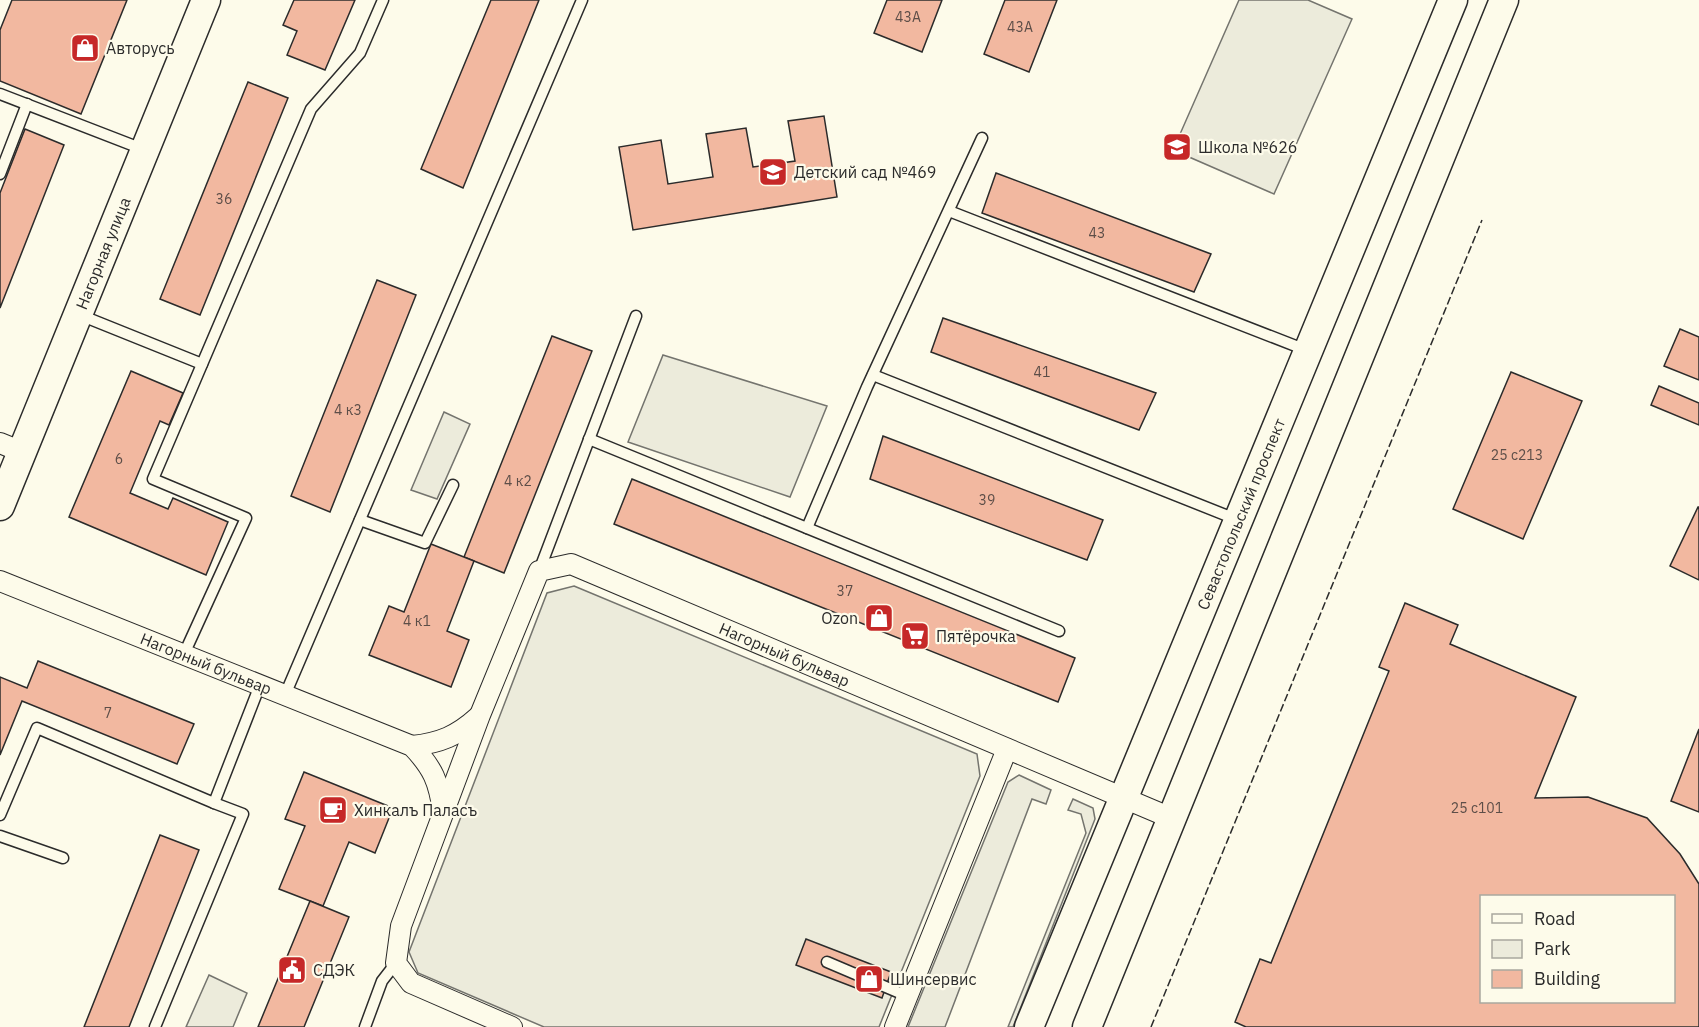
<svg xmlns="http://www.w3.org/2000/svg" width="1699" height="1027" viewBox="0 0 1699 1027" font-family="'IBM Plex Sans',sans-serif">
<style>
.green{fill:#ecebdb;stroke:#74746e;stroke-width:1.5}
.building{fill:#f2b8a0;stroke:#2b2b2b;stroke-width:1.5;fill-rule:evenodd}
.lines{fill:none;stroke-linecap:round;stroke-linejoin:round}
.lane-casing{stroke:#2b2b2b;stroke-width:13}
.street-casing{stroke:#2b2b2b;stroke-width:22}
.secondary-casing{stroke:#2b2b2b;stroke-width:31}
.lane{stroke:#fdfbea;stroke-width:10}
.street{stroke:#fdfbea;stroke-width:20}
.secondary{stroke:#fdfbea;stroke-width:28}
.fence{stroke:#2b2b2b;stroke-width:1.5;stroke-dasharray:8 3;stroke-linecap:butt}
.labels{text-anchor:middle;stroke-width:4.5;stroke-linejoin:round;paint-order:stroke}
.number-label{font-size:14px;fill:#5d4e48}
.poi-label{font-size:16px;fill:#2b2b2b;stroke:#fdfbea;text-anchor:start}
.street-label{font-size:16px;fill:#2b2b2b;stroke:#fdfbea}
</style>
<rect width="100%" height="100%" fill="#fdfbea"/>
<g class="green">
<path d="M 1239,0 L 1308,0 L 1352,19 L 1274,194 L 1173,150 Z"/>
<path d="M 663,355 L 827,406 L 790,497 L 628,442 Z"/>
<path d="M 444,412 L 470,424 L 437,499 L 411,490 Z"/>
<path d="M 574,586 L 977,754 L 980,776 L 879,1027 L 544,1027 L 418,973 L 409,952 L 547,593 Z"/>
<path d="M 1019,775 L 1051,790 L 1046,804 L 1032,799 L 945,1027 L 908,1027 L 1008,782 Z"/>
<path d="M 1073,799 L 1093,808 L 1095,819 L 1013,1027 L 1008,1027 L 1086,833 L 1081,814 L 1068,810 Z"/>
<path d="M 209,975 L 247,993 L 233,1027 L 186,1027 Z"/>
</g>
<g class="building">
<path d="M 12,0 L 127,0 L 81,114 L 0,81 L 0,30 Z"/>
<path d="M 294,0 L 355,0 L 325,70 L 287,55 L 297,31 L 283,25 Z"/>
<path d="M 491,0 L 539,0 L 463,188 L 421,169 Z"/>
<path d="M 887,0 L 942,0 L 922,52 L 874,33 Z"/>
<path d="M 1005,0 L 1057,0 L 1029,72 L 984,54 Z"/>
<path d="M 248,82 L 288,98 L 200,315 L 160,299 Z"/>
<path d="M 824,116 L 837,197 L 633,230 L 619,147 L 661,140 L 668,184 L 713,177 L 706,134 L 746,128 L 753,167 L 795,161 L 788,121 Z"/>
<path d="M 25,129 L 64,145 L 0,308 L 0,193 Z"/>
<path d="M 996,173 L 1211,254 L 1194,292 L 982,213 Z"/>
<path d="M 377,280 L 416,295 L 330,512 L 291,496 Z"/>
<path d="M 943,318 L 1156,393 L 1139,430 L 931,352 Z"/>
<path d="M 1680,329 L 1699,337 L 1699,380 L 1664,366 Z"/>
<path d="M 552,336 L 592,351 L 504,573 L 464,557 Z"/>
<path d="M 131,371 L 183,393 L 169,425 L 160,421 L 130,493 L 168,509 L 173,498 L 228,522 L 206,575 L 69,517 Z"/>
<path d="M 1511,372 L 1582,401 L 1523,539 L 1453,509 Z"/>
<path d="M 1659,386 L 1699,403 L 1699,425 L 1651,405 Z"/>
<path d="M 883,436 L 1103,520 L 1087,560 L 870,479 Z"/>
<path d="M 632,479 L 1075,658 L 1058,702 L 614,524 Z"/>
<path d="M 1698,507 L 1699,507 L 1699,580 L 1670,566 Z"/>
<path d="M 431,544 L 474,561 L 447,631 L 469,640 L 451,687 L 369,655 L 389,606 L 404,612 Z"/>
<path d="M 1405,603 L 1458,625 L 1450,644 L 1576,697 L 1535,798 L 1588,797 L 1647,818 L 1680,854 L 1699,884 L 1699,1027 L 1246,1027 L 1235,1022 L 1260,959 L 1271,963 L 1389,671 L 1379,667 ZM 1482,896 L 1674,896 L 1674,1002 L 1482,1002 Z"/>
<path d="M 38,661 L 194,724 L 177,764 L 22,701 L 0,755 L 0,677 L 27,688 Z"/>
<path d="M 1699,729 L 1699,812 L 1671,801 Z"/>
<path d="M 304,772 L 393,808 L 375,853 L 349,842 L 323,906 L 279,889 L 305,826 L 285,819 Z"/>
<path d="M 160,835 L 199,850 L 129,1027 L 84,1027 Z"/>
<path d="M 310,901 L 349,917 L 304,1027 L 258,1027 Z"/>
<path d="M 806,939 L 891,972 L 882,998 L 796,965 Z"/>
</g>
<g class="lines">
<g class="lane-casing">
<g id="lane">
<path d="M 0,94 L 145,150"/>
<path d="M 0,174 L 27,104"/>
<path d="M 949,211 L 1306,350"/>
<path d="M 80,315 L 202,364"/>
<path d="M 873,375 L 1238,520"/>
<path d="M 589,439 L 1059,631"/>
<path d="M 360,520 L 425,543 L 453,485"/>
<path d="M 807,528 L 867,387 L 982,138"/>
<path d="M 539,571 L 636,316"/>
<path d="M 184,654 L 246,518 L 153,479 L 311,109 L 360,53 L 383,0"/>
<path d="M 285,695 L 582,0"/>
<path d="M 0,815 L 37,728 L 214,803 L 260,685"/>
<path d="M 0,836 L 63,858"/>
<path d="M 827,962 L 907,996"/>
<path d="M 155,1027 L 243,814 L 214,803"/>
<path d="M 365,1027 L 382,981 L 396,963"/>
</g>
</g>
<g class="street-casing">
<g id="street">
<path d="M 0,443 L 22,452"/>
<path id="s1" d="M 0,581 L 412,746 C 433,768 439,782 443,812"/>
<path d="M 412,746 C 440,743 457,736 478,717"/>
<path id="s2" d="M 512,1027 L 411,983 L 396,963 L 401,926 L 480,715 L 539,571 L 571,564 L 1171,818"/>
<path d="M 895,1027 L 1007,749"/>
</g>
</g>
<g class="secondary-casing">
<g id="secondary">
<path id="s3" d="M 0,506 L 206,0"/>
<path id="s4" d="M 1029,1027 L 1453,0"/>
<path d="M 1087,1027 L 1504,0"/>
</g>
</g>
<use href="#lane" class="lane"/>
<use href="#street" class="street"/>
<use href="#secondary" class="secondary"/>
<path class="fence" d="M 1151,1027 L 1482,220"/>
</g>
<defs>
<g id="shop-square" transform="scale(1.5)"><rect x="-9" y="-9" width="18" height="18" rx="4" fill="#c62828" stroke="#fdfbea"/><path d="M-5-2.5h2.3a2.7 3.5 0 0 1 5.4 0H5L5.5 6h-11ZM-1.5-2.5h3a1.5 2.3 0 0 0-3 0Z" fill="#fff"/></g>
<g id="school-square" transform="scale(1.5)"><rect x="-9" y="-9" width="18" height="18" rx="4" fill="#c62828" stroke="#fdfbea"/><path d="M0-5L7-2L0 1L-7-2ZM-4 1L0 2.5L4 1V4Q0 6-4 4Z" fill="#fff"/></g>
<g id="supermarket-square" transform="scale(1.5)"><rect x="-9" y="-9" width="18" height="18" rx="4" fill="#c62828" stroke="#fdfbea"/><path d="M-6-5.5h2.5l.6 2H6L4.5 2H-2.5L-4.4-4H-6ZM-1.5 3.2a1.3 1.3 0 1 0 .1 0ZM3 3.2a1.3 1.3 0 1 0 .1 0Z" fill="#fff"/></g>
<g id="cafe-square" transform="scale(1.5)"><rect x="-9" y="-9" width="18" height="18" rx="4" fill="#c62828" stroke="#fdfbea"/><path d="M-5.5-4.5H6V0H3Q3 3.5 0 3.5H-2.5Q-5.5 3.5-5.5 0ZM3-3.2v2h1.7v-2ZM-6 4.5H4V6H-6Z" fill="#fff"/></g>
<g id="civic-square" transform="scale(1.5)"><rect x="-9" y="-9" width="18" height="18" rx="4" fill="#c62828" stroke="#fdfbea"/><path d="M-.6-6.5H3V-4.5H.6V-3L4-1V1h2V6H-6V1h2V-1L-.6-3ZM-1.2 2.5V6h2.4V2.5Z" fill="#fff"/></g>
</defs>
<g fill-rule="evenodd">
<use href="#shop-square" x="85" y="48"/>
<use href="#school-square" x="1177" y="147"/>
<use href="#school-square" x="773" y="172"/>
<use href="#shop-square" x="879" y="618"/>
<use href="#supermarket-square" x="915" y="636"/>
<use href="#cafe-square" x="333" y="810"/>
<use href="#civic-square" x="292" y="970"/>
<use href="#shop-square" x="869" y="979"/>
</g>
<g class="labels">
<g class="number-label">
<text x="908" y="22">43А</text>
<text x="1020" y="32">43А</text>
<text x="224" y="204">36</text>
<text x="1097" y="238">43</text>
<text x="1042" y="377">41</text>
<text x="348" y="415">4 к3</text>
<text x="1517" y="460">25 с213</text>
<text x="119" y="464">6</text>
<text x="518" y="486">4 к2</text>
<text x="987" y="505">39</text>
<text x="845" y="596">37</text>
<text x="417" y="626">4 к1</text>
<text x="108" y="718">7</text>
<text x="1477" y="813">25 с101</text>
</g>
<g class="poi-label">
<text x="106" y="54">Авторусь</text>
<text x="1198" y="153">Школа №626</text>
<text x="794" y="178">Детский сад №469</text>
<text x="858" y="624" text-anchor="end">Ozon</text>
<text x="936" y="642">Пятёрочка</text>
<text x="354" y="816">Хинкалъ Паласъ</text>
<text x="313" y="976">СДЭК</text>
<text x="890" y="985">Шинсервис</text>
</g>
<g class="street-label">
<text dy="6" stroke="none"><textPath href="#s3" startOffset="273">Нагорная улица</textPath></text>
<text dy="6" stroke="none"><textPath href="#s4" startOffset="555">Севастопольский проспект</textPath></text>
<text dy="6" stroke="none"><textPath href="#s2" startOffset="818">Нагорный бульвар</textPath></text>
<text dy="6" stroke="none"><textPath href="#s1" startOffset="222">Нагорный бульвар</textPath></text>
</g>
</g>
<rect x="1480" y="895" width="195" height="108" fill="#fdfbea" stroke="#a9a89e" stroke-width="1.5"/>
<rect x="1492" y="914" width="30" height="9" fill="#fdfbea" stroke="#a9a89e" stroke-width="1.5"/>
<text x="1534" y="925" font-size="18" fill="#2b2b2b">Road</text>
<rect x="1492" y="940" width="30" height="18" fill="#ecebdb" stroke="#a9a89e" stroke-width="1.5"/>
<text x="1534" y="955" font-size="18" fill="#2b2b2b">Park</text>
<rect x="1492" y="970" width="30" height="18" fill="#f2b8a0" stroke="#a9a89e" stroke-width="1.5"/>
<text x="1534" y="985" font-size="18" fill="#2b2b2b">Building</text>
</svg>
